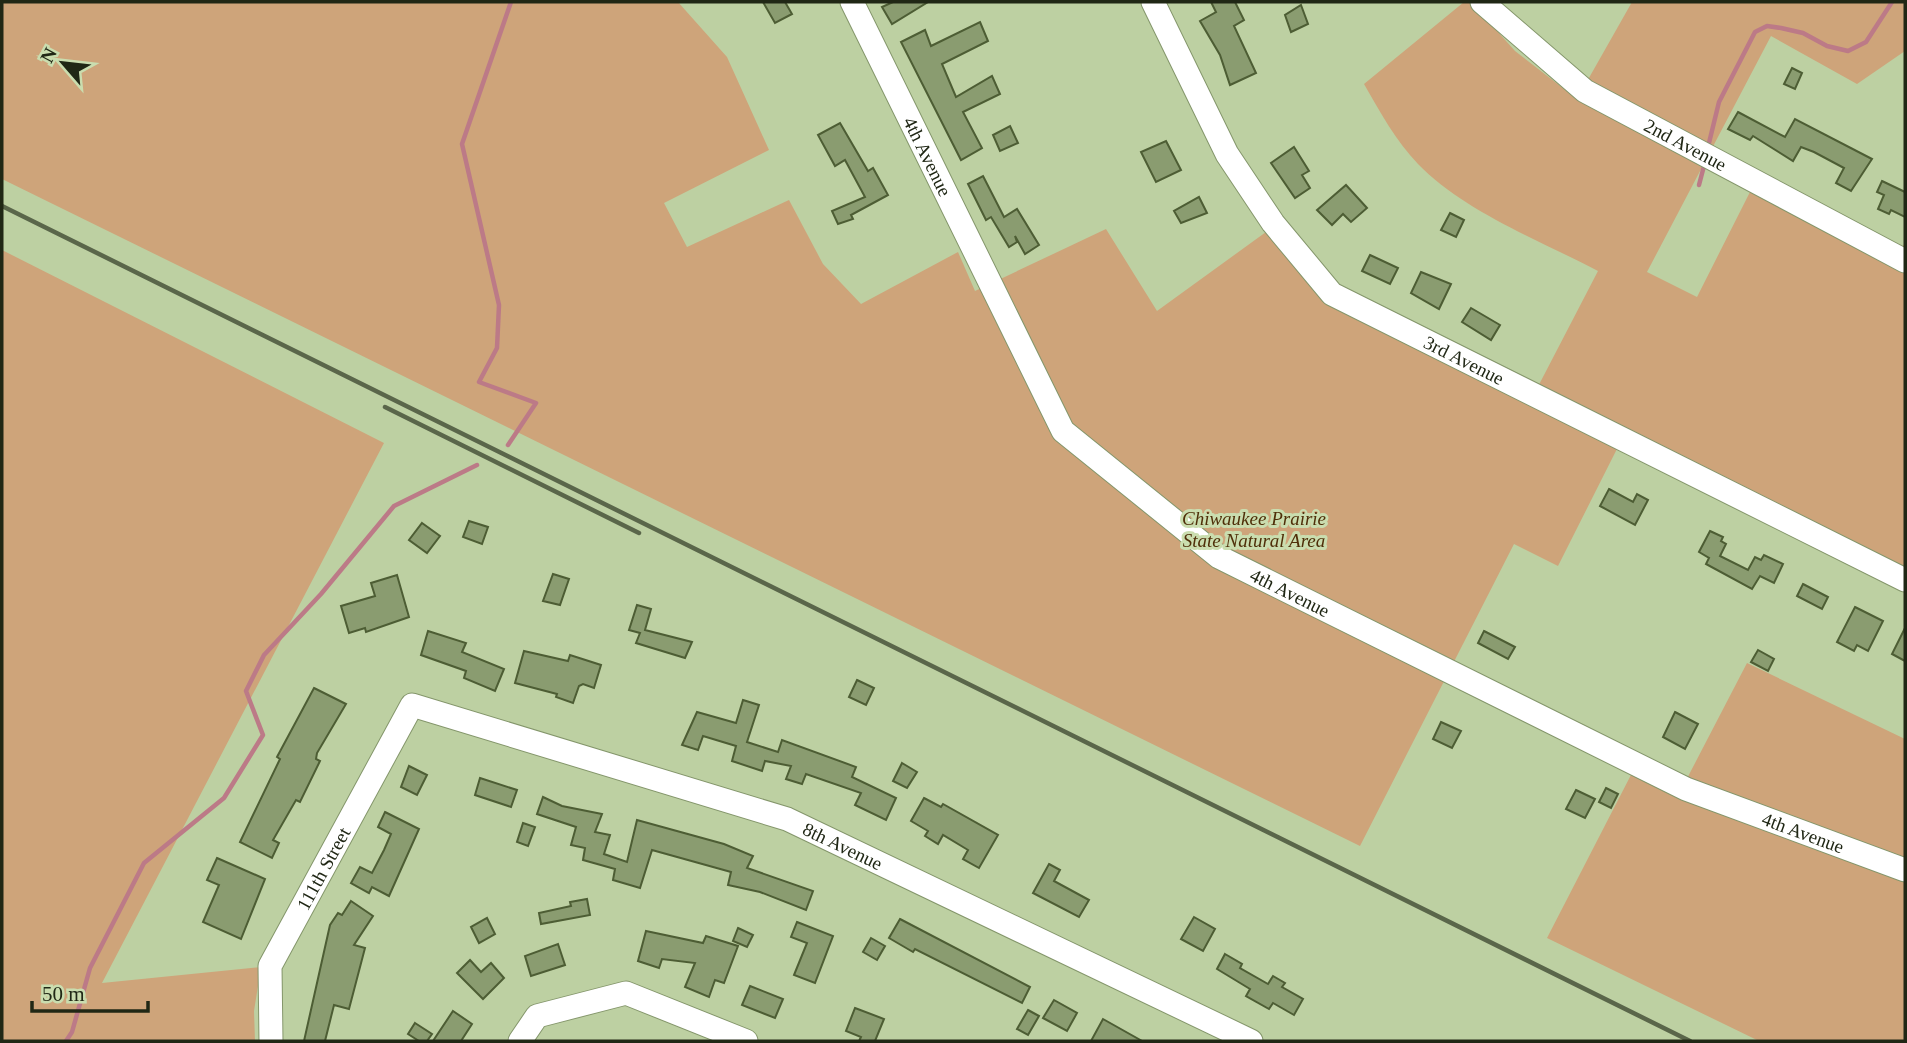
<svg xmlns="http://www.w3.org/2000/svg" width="1907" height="1043" viewBox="0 0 1907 1043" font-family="'Times New Roman',serif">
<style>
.green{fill:#cea47a}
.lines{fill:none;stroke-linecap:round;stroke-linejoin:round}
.stream{stroke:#bc7a87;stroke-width:4.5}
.building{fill:#8a9c70;stroke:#4d5d34;stroke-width:2}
.minor-casing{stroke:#84966b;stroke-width:25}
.minor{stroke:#fff;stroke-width:23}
.rail{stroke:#5a664a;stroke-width:4.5}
.labels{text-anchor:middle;stroke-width:6;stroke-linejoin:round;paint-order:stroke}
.street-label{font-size:19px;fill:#202715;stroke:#caddaf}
.park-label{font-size:19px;font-style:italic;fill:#4f2f09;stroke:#caddaf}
</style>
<rect width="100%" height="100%" fill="#bdd0a2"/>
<g class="green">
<path d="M 2,2 L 678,2 L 727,57 L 769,150 L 664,203 L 687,247 L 789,200 L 823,264 L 861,304 L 958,252 L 975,291 L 1106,229 L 1157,311 L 1266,232 L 1288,258 L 1530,402 L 1598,271 C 1541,241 1463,211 1418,164 C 1396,141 1380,112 1364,84 L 1464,2 L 1471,2 L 1515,51 L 1577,99 L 1632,2 L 1905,2 L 1905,51 L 1857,84 L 1771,36 L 1647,272 L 1697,297 L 1750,192 L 1894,265 L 1905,242 L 1905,571 L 1625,433 L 1558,566 L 1514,544 L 1360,846 L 2,179 Z"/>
<path d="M 2,250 L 384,443 L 102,983 L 261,967 L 254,1011 L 255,1041 L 2,1041 Z"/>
<path d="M 1747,663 L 1905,739 L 1905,1041 L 1759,1041 L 1547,938 L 1633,771 L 1680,792 Z"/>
</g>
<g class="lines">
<g class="stream">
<path d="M 1708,147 L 1719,102 L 1755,32 L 1767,26 L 1781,28 L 1803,33 L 1827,46 L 1848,51 L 1866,42 L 1892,2"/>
<path d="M 1699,185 L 1705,162"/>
<path d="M 508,445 L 536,403 L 479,382 L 497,348 L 499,305 L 462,144 L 511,2"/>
<path d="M 66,1041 L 72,1032 L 90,968 L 144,863 L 224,798 L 263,735 L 246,691 L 264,655 L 321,594 L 394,506 L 477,465"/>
</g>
</g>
<g class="building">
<path d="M 763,2 L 785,2 L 792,14 L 775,23 Z"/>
<path d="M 893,2 L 928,2 L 892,24 L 882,7 Z"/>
<path d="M 1211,2 L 1235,2 L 1244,20 L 1234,26 L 1256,73 L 1230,85 L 1220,55 L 1200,21 L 1216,12 Z"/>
<path d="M 1301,5 L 1308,24 L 1291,32 L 1285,15 Z"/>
<path d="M 980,22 L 988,41 L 942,64 L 956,97 L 992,76 L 1000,94 L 963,112 L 982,148 L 961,160 L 901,42 L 925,30 L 931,46 Z"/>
<path d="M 1792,68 L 1802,73 L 1795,89 L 1784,84 Z"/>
<path d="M 1738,112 L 1785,137 L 1795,119 L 1872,159 L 1851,191 L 1836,183 L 1844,168 L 1814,152 L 1801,147 L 1793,161 L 1753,136 L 1750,140 L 1728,129 Z"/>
<path d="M 840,123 L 868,171 L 873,168 L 888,195 L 851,215 L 853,219 L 838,224 L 832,211 L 865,197 L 845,160 L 835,166 L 818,135 Z"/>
<path d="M 1010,126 L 1018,143 L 1000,151 L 993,135 Z"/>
<path d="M 1166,141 L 1181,170 L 1156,182 L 1141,152 Z"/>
<path d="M 1294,147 L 1309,171 L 1302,175 L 1310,188 L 1295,198 L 1271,163 Z"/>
<path d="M 983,176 L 1004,217 L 1017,209 L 1039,245 L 1025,254 L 1015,236 L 1017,242 L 1009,247 L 991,217 L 986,220 L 968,184 Z"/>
<path d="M 1882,181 L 1905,192 L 1905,217 L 1891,210 L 1889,214 L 1878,209 L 1884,195 L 1877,192 Z"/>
<path d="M 1346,185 L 1367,208 L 1351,222 L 1343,214 L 1332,225 L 1317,210 Z"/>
<path d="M 1199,197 L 1207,213 L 1181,223 L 1174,211 Z"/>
<path d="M 1450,213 L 1464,220 L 1456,237 L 1441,230 Z"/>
<path d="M 1370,255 L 1398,268 L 1390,284 L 1362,271 Z"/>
<path d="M 1421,272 L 1451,284 L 1439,309 L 1411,293 Z"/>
<path d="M 1471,308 L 1500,325 L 1491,340 L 1462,322 Z"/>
<path d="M 1609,489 L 1633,502 L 1637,494 L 1648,500 L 1635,525 L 1600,506 Z"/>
<path d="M 469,521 L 488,527 L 482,544 L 463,537 Z"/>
<path d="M 422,523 L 440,536 L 427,553 L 409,540 Z"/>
<path d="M 1710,531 L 1723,537 L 1721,541 L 1726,544 L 1720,556 L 1748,570 L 1755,557 L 1761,560 L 1764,555 L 1783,564 L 1774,583 L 1760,576 L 1752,589 L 1706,564 L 1709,558 L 1699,552 Z"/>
<path d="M 553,574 L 569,579 L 560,605 L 543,601 Z"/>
<path d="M 397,575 L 409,617 L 366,632 L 365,628 L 349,633 L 341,606 L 375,596 L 371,583 Z"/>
<path d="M 1803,584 L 1828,597 L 1822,609 L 1797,596 Z"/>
<path d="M 637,605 L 651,609 L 645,630 L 692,642 L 685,658 L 636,643 L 640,633 L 629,630 Z"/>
<path d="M 1855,607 L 1883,621 L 1868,651 L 1857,645 L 1854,651 L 1837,642 Z"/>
<path d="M 1905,628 L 1905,661 L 1892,654 Z"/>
<path d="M 428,631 L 466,643 L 462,652 L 504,669 L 495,691 L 464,678 L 466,671 L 421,655 Z"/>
<path d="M 1484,631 L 1515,647 L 1508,659 L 1478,643 Z"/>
<path d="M 1758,650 L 1774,659 L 1768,671 L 1751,662 Z"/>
<path d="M 524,651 L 568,661 L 570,655 L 601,665 L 594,688 L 583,684 L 579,686 L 573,703 L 556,697 L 557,694 L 515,683 Z"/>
<path d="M 857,680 L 874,688 L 866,705 L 849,697 Z"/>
<path d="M 314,688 L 346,704 L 317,753 L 316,759 L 320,761 L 300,802 L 296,800 L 273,840 L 279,843 L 272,858 L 240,842 L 280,759 L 277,757 Z"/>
<path d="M 743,700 L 759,705 L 747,742 L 778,752 L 782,740 L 856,767 L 852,777 L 896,798 L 886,820 L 855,805 L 861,793 L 806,774 L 802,784 L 786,779 L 791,766 L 765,761 L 762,771 L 732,761 L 736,746 L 703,736 L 698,750 L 682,745 L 697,712 L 736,723 Z"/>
<path d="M 1675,712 L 1698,724 L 1685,749 L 1663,737 Z"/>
<path d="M 1441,722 L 1461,731 L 1452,748 L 1433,739 Z"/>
<path d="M 902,763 L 917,772 L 907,788 L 893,781 Z"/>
<path d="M 409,766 L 427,775 L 417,795 L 401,787 Z"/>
<path d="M 480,778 L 517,790 L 511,807 L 475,795 Z"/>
<path d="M 1606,788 L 1618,794 L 1611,808 L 1599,802 Z"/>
<path d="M 1576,790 L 1595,799 L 1585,818 L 1566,809 Z"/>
<path d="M 543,797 L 562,806 L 602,814 L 595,832 L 610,835 L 604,854 L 627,862 L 637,820 L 724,844 L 753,856 L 747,868 L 813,891 L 806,910 L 760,892 L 728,885 L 731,872 L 652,850 L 640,888 L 613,880 L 615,869 L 583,860 L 585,848 L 571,845 L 576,827 L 537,814 Z"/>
<path d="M 924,798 L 941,807 L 943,804 L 998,835 L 979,868 L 963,859 L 968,850 L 943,835 L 938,844 L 925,836 L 928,831 L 911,821 Z"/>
<path d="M 385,812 L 419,829 L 389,896 L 372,887 L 369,893 L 351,883 L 360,867 L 372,873 L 384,850 L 391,834 L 378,827 Z"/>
<path d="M 523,823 L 535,827 L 528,846 L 517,842 Z"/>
<path d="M 217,858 L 265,879 L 241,939 L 203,922 L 219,885 L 207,880 Z"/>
<path d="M 1049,864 L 1060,870 L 1054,881 L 1089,900 L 1079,917 L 1033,893 Z"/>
<path d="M 587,899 L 590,915 L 541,924 L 539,913 L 571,906 L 570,902 Z"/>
<path d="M 351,901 L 373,916 L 354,945 L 365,948 L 349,1009 L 334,1005 L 325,1041 L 304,1041 L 330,925 L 338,913 L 342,915 Z"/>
<path d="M 1194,917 L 1215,929 L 1203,951 L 1181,939 Z"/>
<path d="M 487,918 L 495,934 L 479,943 L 471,927 Z"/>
<path d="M 900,919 L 1030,987 L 1022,1003 L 915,949 L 913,952 L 889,938 Z"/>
<path d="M 797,922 L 833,936 L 815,983 L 794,975 L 807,943 L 791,937 Z"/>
<path d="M 738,928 L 753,935 L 747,947 L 733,941 Z"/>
<path d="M 646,931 L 703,943 L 706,936 L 738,946 L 724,983 L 715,980 L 709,997 L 685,987 L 695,963 L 662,959 L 659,968 L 638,961 Z"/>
<path d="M 871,938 L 885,946 L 877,960 L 863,952 Z"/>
<path d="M 558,944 L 565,965 L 531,976 L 525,956 Z"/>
<path d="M 1225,954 L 1242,964 L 1240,968 L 1268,984 L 1273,976 L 1285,983 L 1282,987 L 1303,999 L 1294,1015 L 1273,1003 L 1269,1009 L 1246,996 L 1250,989 L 1217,969 Z"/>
<path d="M 470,960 L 481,972 L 491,963 L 504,978 L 483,999 L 457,973 Z"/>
<path d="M 750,986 L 783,999 L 775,1018 L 742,1005 Z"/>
<path d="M 1054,1000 L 1077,1013 L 1067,1031 L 1043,1018 Z"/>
<path d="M 855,1008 L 884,1019 L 875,1041 L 859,1041 L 861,1037 L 846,1031 Z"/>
<path d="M 1028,1010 L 1039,1016 L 1028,1035 L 1017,1029 Z"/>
<path d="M 453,1011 L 472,1024 L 461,1041 L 433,1041 Z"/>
<path d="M 1103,1019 L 1142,1041 L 1091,1041 Z"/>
<path d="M 415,1023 L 432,1034 L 427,1041 L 419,1041 L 408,1034 Z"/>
</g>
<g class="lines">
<g class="minor-casing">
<g id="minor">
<path id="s1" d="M 852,2 L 1063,431 L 1219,557 L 1686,789 L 1905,870"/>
<path id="s2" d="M 1153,2 L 1227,154 L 1273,223 L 1332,294 L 1905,580"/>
<path id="s3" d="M 1482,2 L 1585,91 L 1905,261"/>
<path id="s4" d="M 271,1041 L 270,966 L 412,705 L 787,819 L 1251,1041"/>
<path d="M 520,1041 L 537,1016 L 626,993 L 746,1041"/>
</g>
</g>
<use href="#minor" class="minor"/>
<g class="rail">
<path d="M 2,206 L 1690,1041"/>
<path d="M 385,407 L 639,533"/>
</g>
</g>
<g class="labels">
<g class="street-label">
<text dy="7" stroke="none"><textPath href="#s3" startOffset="250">2nd Avenue</textPath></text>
<text dy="7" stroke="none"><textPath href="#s1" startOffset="172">4th Avenue</textPath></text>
<text dy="7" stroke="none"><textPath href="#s2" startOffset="492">3rd Avenue</textPath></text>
<text dy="7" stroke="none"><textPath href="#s1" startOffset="758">4th Avenue</textPath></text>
<text dy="7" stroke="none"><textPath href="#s1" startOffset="1325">4th Avenue</textPath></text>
<text dy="7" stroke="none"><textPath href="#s4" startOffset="826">8th Avenue</textPath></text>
<text dy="7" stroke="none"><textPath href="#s4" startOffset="186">111th Street</textPath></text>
</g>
<g class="park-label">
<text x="1254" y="525">Chiwaukee Prairie<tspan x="1254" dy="22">State Natural Area</tspan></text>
</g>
</g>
<rect width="1907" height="1043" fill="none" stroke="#202715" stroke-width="7"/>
<g transform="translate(63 63) rotate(298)" stroke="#caddaf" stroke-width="5" paint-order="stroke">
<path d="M0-5L12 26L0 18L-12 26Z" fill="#202715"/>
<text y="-10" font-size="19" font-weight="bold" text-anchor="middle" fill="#202715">N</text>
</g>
<path d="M32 1001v10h116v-10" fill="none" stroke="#202715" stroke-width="3.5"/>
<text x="42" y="1001" font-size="21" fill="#202715" stroke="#caddaf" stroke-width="5" paint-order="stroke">50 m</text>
</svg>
